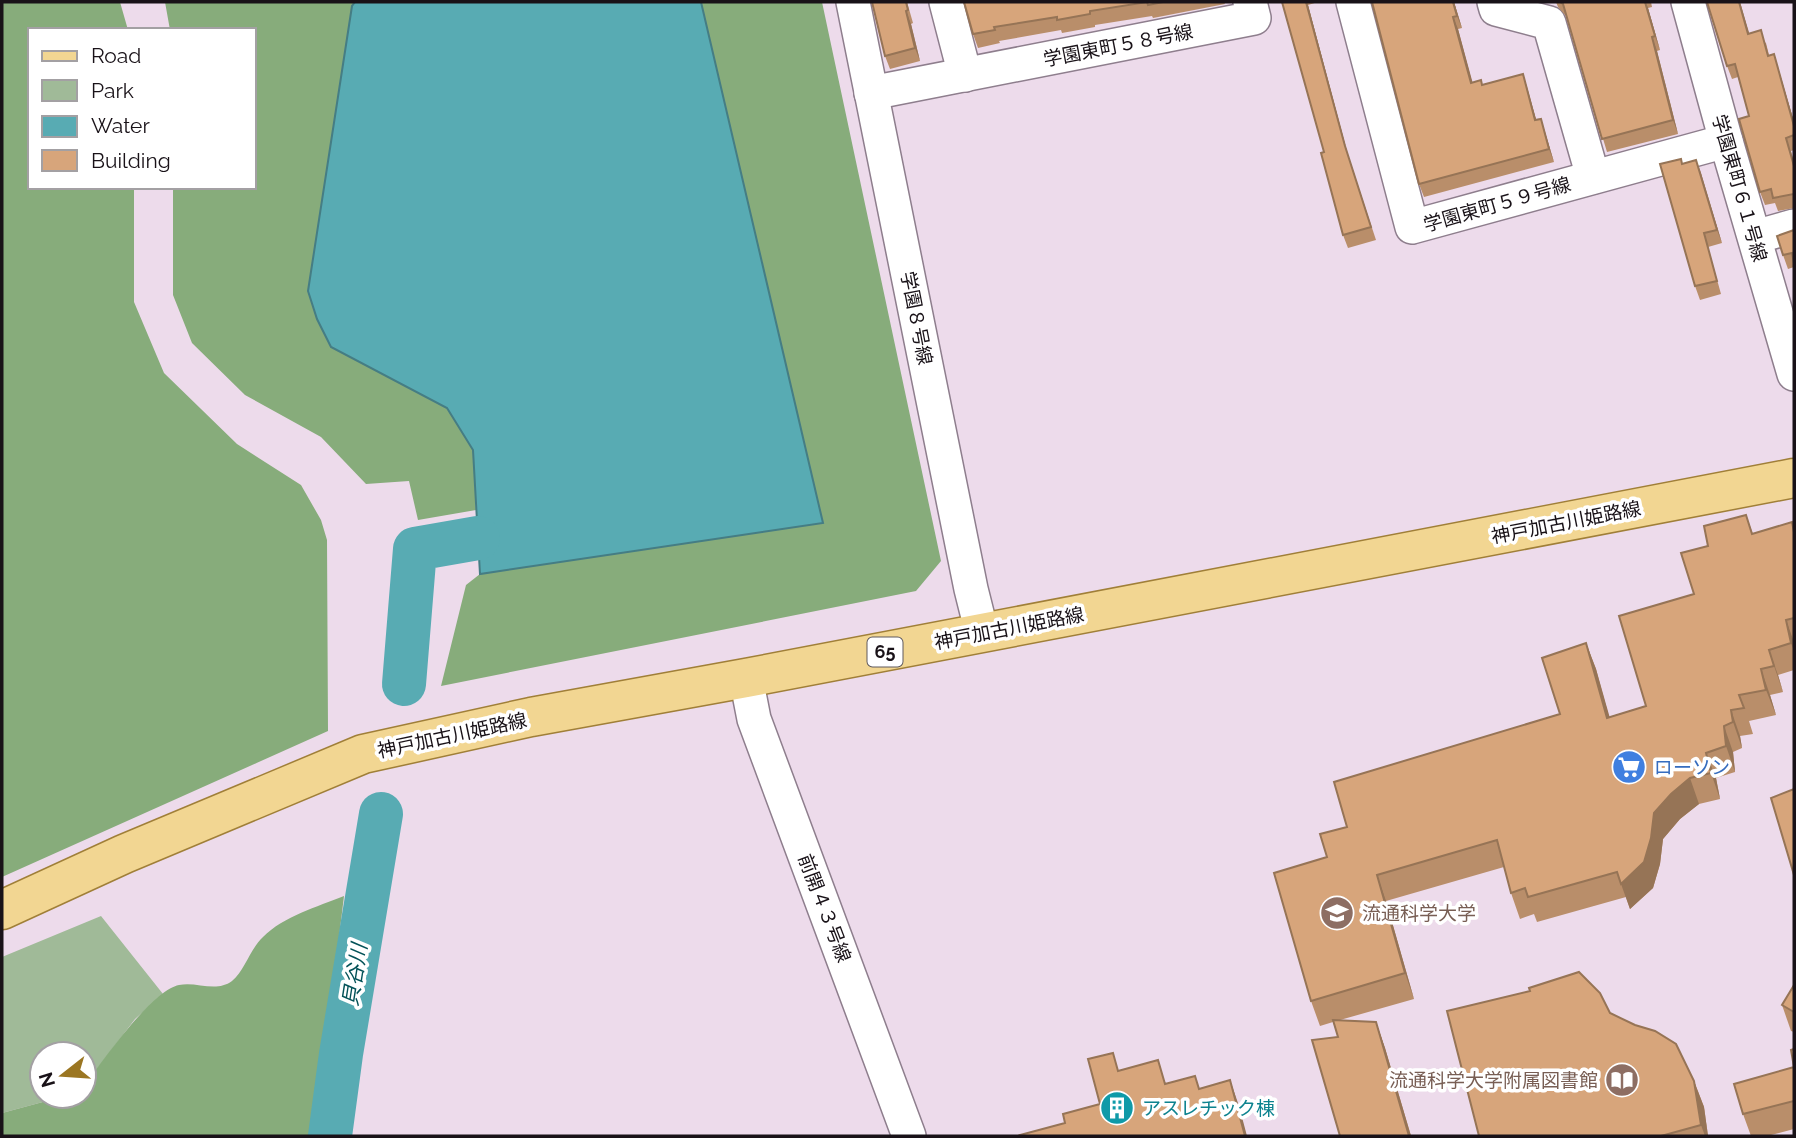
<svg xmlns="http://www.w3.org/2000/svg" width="1796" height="1138" viewBox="0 0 1796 1138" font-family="Raleway,'Noto Sans JP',sans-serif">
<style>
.green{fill:#a0ba98}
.forest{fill:#87ac7b}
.water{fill:#58abb3;stroke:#457d84;stroke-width:2}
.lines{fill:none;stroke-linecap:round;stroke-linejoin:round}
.river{stroke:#58abb3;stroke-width:44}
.minor-casing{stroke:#8e7e8d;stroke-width:36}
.major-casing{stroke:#a07f38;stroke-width:41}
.minor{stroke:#fff;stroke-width:33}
.major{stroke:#f2d692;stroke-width:38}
.wall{fill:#b98e6a}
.shaded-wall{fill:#967456}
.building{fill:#d7a57b;stroke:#967456;stroke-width:2}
.labels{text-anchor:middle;stroke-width:7;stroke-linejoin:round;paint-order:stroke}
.shield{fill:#fff;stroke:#5e595d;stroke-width:2}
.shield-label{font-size:18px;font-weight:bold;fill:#191218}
.street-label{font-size:19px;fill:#191218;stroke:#fff}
.shop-label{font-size:19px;fill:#366cbe;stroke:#fff;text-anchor:start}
.education-label{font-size:19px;fill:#785e54;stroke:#fff;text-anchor:start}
.culture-label{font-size:19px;fill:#0d838f;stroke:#fff;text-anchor:start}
.water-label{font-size:21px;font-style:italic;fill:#045258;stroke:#fff}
</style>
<rect width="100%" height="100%" fill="#eddbeb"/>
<path class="green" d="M 101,916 L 163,994 L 135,1019 L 84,1086 L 84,1054 L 42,1054 L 42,1096 L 65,1096 L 2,1113 L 2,957 Z"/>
<g class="forest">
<path d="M 2,2 L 120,2 L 128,30 L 30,30 L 30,187 L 134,187 L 134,302 L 164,373 L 237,444 L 301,485 L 321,520 L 327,540 L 328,731 L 2,877 Z"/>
<path d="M 165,2 L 355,2 L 352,6 L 308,291 L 331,347 L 447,408 L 473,450 L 476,510 L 418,520 L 409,481 L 366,484 L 321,437 L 245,395 L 192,343 L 173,295 L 173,187 L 254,187 L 254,30 L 170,30 Z"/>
<path d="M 701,2 L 822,2 L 941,561 L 916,591 L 441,686 L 466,585 L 480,574 L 823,523 Z"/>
<path d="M 344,896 L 315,1136 L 2,1136 L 2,1113 L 65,1096 L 84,1096 L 84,1086 C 102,1062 151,991 179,985 C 196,981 216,993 232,981 C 245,970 250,949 263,937 C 284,916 317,907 344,896 Z"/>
</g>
<path class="water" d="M 355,2 L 701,2 L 823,523 L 480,574 L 473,450 L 447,408 L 331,347 L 317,319 L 308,291 L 352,6 Z"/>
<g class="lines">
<g class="river">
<path d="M 404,684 L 415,549 L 478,538"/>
<path d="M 330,1136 L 341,1054 L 381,814"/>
</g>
<g class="minor-casing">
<g id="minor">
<path d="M 853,2 L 971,589 L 982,633"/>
<path d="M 946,2 L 965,75"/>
<path d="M 1353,2 L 1412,227 L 1726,141"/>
<path d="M 1494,2 L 1496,9 L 1549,23 L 1593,177"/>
<path d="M 1688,2 L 1726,141 L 1794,374"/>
<path d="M 871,93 L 1254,18 L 1250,2"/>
<path d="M 1755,237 L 1794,226"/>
<path d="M 746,678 L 754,719 L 909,1136"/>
</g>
</g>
<g class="major-casing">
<path id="major" d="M 2,910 L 124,854 L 363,754 L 531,717 L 746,678 L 1794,478"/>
</g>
<use href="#minor" class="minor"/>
<use href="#major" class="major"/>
</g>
<g class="wall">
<path d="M 907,2 L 913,23 L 911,24 L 920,61 L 890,69 L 885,56 Z"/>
<path d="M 964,2 L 1224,2 L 1225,4 L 1153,18 L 1152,16 L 1095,25 L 1095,27 L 1062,33 L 1061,30 L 999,41 L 1000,43 L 978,48 L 973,34 Z"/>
<path d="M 1282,2 L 1318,2 L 1308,5 L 1349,159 L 1376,240 L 1348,248 L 1343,235 L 1324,152 Z"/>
<path d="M 1372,2 L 1454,2 L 1462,28 L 1458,29 L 1472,82 L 1483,85 L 1523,74 L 1536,120 L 1541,119 L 1554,162 L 1424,197 L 1419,184 Z"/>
<path d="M 1556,2 L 1651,2 L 1652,7 L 1648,8 L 1660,50 L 1657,51 L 1678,134 L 1607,152 L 1566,16 L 1558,7 Z"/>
<path d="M 1749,33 L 1766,43 L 1769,55 L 1774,54 L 1794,122 L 1794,150 L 1791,151 L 1794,162 L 1794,208 L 1778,211 L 1775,203 L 1765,205 L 1760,192 L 1749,116 L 1738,77 L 1732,79 L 1727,66 Z"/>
<path d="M 1696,160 L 1722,243 L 1708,247 L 1721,294 L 1700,300 L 1695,286 L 1682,164 Z"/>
<path d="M 1794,230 L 1794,267 L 1788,269 L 1783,255 Z"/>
<path d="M 1746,515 L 1753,534 L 1792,522 L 1794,529 L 1794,670 L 1778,675 L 1783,692 L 1770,695 L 1776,715 L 1749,721 L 1753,734 L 1740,736 L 1742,748 L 1733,752 L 1735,772 L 1716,778 L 1720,799 L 1699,804 L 1680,819 L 1663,839 L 1660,864 L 1653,888 L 1630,909 L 1626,897 L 1537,922 L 1534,914 L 1520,919 L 1511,893 L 1504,867 L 1386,901 L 1414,999 L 1340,1020 L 1376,1022 L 1385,1048 L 1411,1136 L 1340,1136 L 1338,1037 L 1333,1022 L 1320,1026 L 1311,1001 L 1327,857 L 1347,827 L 1560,714 L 1586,643 L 1596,669 L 1609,717 L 1646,706 L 1694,594 L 1708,546 Z"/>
<path d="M 1794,985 L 1794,1032 L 1791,1031 L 1782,1005 Z"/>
<path d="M 1610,1013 L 1635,1025 L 1694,1081 L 1704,1107 L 1708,1136 L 1479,1136 Z"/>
<path d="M 1794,1049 L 1794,1129 L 1767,1136 L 1751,1136 L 1743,1114 L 1794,1067 Z"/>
</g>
<g class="shaded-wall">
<path d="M 1306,2 L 1308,5 L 1349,159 L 1376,240 L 1345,146 Z"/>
<path d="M 1453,2 L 1454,2 L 1462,28 L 1457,16 Z"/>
<path d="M 1645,2 L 1648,8 L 1660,50 L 1655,36 Z"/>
<path d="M 1739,2 L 1740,2 L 1753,46 L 1748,34 Z"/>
<path d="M 906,11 L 911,24 L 920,61 L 915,48 Z"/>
<path d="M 1453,17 L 1458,29 L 1476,95 L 1471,83 Z"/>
<path d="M 1652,37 L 1657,51 L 1678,134 L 1673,120 Z"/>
<path d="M 1774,54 L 1794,122 L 1794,126 Z"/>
<path d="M 1523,74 L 1527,87 L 1540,133 L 1535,120 Z"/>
<path d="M 1541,119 L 1545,132 L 1554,162 L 1549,149 Z"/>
<path d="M 1696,160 L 1701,173 L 1722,243 L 1717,230 Z"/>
<path d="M 1786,620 L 1794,642 L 1794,651 L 1791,643 Z"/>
<path d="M 1586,643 L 1596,669 L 1617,743 L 1607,718 Z"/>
<path d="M 1769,650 L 1778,675 L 1783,692 L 1774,666 Z"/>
<path d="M 1761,669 L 1770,695 L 1776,715 L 1766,690 Z"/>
<path d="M 1731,710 L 1740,736 L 1742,748 L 1733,722 Z"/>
<path d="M 1724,726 L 1733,752 L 1735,772 L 1726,746 Z"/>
<path d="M 1706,753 L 1716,778 L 1720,799 L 1711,773 Z"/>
<path d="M 1690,778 L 1699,804 L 1680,819 L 1663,839 L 1660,864 L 1653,888 L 1630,909 L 1621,884 L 1654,813 L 1671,794 Z"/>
<path d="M 1377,875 L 1386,901 L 1414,999 L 1405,973 Z"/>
<path d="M 1376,1022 L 1385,1048 L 1411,1136 L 1409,1136 Z"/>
<path d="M 1230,1080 L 1239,1106 L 1247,1136 L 1245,1136 Z"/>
<path d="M 1694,1081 L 1704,1107 L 1708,1136 L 1705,1136 L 1701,1125 Z"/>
</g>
<g class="building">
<path d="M 872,2 L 906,2 L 908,10 L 906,11 L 915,48 L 885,56 Z"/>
<path d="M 964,2 L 1163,2 L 1148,5 L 1147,2 L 1090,11 L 1090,14 L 1057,20 L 1057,17 L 994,27 L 995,30 L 973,34 Z"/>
<path d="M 1282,2 L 1306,2 L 1345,146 L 1371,227 L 1343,235 L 1321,153 L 1324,152 Z"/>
<path d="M 1372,2 L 1453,2 L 1457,16 L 1453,17 L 1471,83 L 1481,80 L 1482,85 L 1523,74 L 1535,120 L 1541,119 L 1549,149 L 1419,184 Z"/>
<path d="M 1560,2 L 1645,2 L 1655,36 L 1652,37 L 1673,120 L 1602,139 L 1563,4 Z"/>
<path d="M 1707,2 L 1739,2 L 1748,34 L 1761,30 L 1768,56 L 1774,54 L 1794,126 L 1794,135 L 1786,138 L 1794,166 L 1794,194 L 1773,198 L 1771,189 L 1760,192 L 1739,119 L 1749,116 L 1735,64 L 1727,66 Z"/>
<path d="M 1681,159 L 1682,164 L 1696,160 L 1717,230 L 1704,233 L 1717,281 L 1695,286 L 1660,164 Z"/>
<path d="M 1794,230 L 1794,263 L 1792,253 L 1783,255 L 1777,236 Z"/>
<path d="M 1746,515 L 1752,534 L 1792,522 L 1794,532 L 1794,618 L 1786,620 L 1791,643 L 1769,650 L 1774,666 L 1761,669 L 1766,690 L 1739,695 L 1744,708 L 1731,710 L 1733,722 L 1724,726 L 1726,746 L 1706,753 L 1711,773 L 1690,778 L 1671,794 L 1654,813 L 1651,838 L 1644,862 L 1621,884 L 1617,872 L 1528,897 L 1525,888 L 1511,893 L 1497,840 L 1377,875 L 1405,973 L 1311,1001 L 1274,873 L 1327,857 L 1320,834 L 1347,827 L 1334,782 L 1560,714 L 1542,658 L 1586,643 L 1607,718 L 1646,706 L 1619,616 L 1694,594 L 1681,553 L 1708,546 L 1704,526 Z"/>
<path d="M 1794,789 L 1794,875 L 1771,798 Z"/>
<path d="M 1579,972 L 1600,993 L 1610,1013 L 1635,1025 L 1655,1031 L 1676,1044 L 1694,1081 L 1701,1125 L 1661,1136 L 1479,1136 L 1447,1011 L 1530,991 L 1529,988 Z"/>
<path d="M 1794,985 L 1794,1012 L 1782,1005 Z"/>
<path d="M 1333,1020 L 1376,1022 L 1409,1136 L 1340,1136 L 1312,1040 L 1338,1037 Z"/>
<path d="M 1794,1049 L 1794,1101 L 1743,1114 L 1734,1084 L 1794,1067 L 1791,1050 Z"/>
<path d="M 1113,1053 L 1118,1071 L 1158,1060 L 1165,1084 L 1195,1076 L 1199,1089 L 1230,1080 L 1245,1136 L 1021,1136 L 1020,1135 L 1065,1123 L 1063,1114 L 1100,1104 L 1088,1059 Z"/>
</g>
<defs>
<g id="supermarket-disc" transform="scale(1.75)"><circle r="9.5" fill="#3f7fe0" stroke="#fff"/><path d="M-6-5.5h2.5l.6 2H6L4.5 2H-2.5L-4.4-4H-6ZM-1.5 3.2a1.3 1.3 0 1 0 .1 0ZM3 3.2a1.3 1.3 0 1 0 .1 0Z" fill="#fff"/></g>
<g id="university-disc" transform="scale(1.75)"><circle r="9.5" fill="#8d6e63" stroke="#fff"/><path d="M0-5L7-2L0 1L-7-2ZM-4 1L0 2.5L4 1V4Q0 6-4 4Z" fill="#fff"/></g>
<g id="library-disc" transform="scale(1.75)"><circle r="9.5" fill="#8d6e63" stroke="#fff"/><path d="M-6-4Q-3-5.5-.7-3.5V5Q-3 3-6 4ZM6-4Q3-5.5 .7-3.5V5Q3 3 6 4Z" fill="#fff"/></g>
<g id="building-disc" transform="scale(1.75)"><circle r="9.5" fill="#0f9aa8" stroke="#fff"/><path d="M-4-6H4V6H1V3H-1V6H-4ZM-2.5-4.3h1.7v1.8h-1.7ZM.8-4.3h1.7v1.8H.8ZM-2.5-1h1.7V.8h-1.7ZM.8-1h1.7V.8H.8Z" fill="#fff"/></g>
</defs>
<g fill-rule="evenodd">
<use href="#supermarket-disc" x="1629" y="767"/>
<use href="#university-disc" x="1337" y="913"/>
<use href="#library-disc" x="1622" y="1080"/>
<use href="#building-disc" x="1117" y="1108"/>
</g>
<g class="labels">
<rect class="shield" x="867.5" y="637.5" width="35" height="29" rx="5"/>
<g class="shield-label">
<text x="885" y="658">65</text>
</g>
<g class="street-label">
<text transform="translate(1118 45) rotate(-11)" y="7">学園東町５８号線</text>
<text transform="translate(1740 188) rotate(74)" y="7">学園東町６１号線</text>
<text transform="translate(1497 204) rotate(-16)" y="7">学園東町５９号線</text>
<text transform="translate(917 318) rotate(79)" y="7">学園８号線</text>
<text transform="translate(1566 522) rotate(-11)" y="7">神戸加古川姫路線</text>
<text transform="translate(1009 628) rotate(-11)" y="7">神戸加古川姫路線</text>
<text transform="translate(452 735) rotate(-12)" y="7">神戸加古川姫路線</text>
<text transform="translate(825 908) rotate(69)" y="7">前開４３号線</text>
</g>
<g class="shop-label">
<text x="1654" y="774">ローソン</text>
</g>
<g class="education-label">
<text x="1362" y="920">流通科学大学</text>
<text x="1598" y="1087" text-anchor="end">流通科学大学附属図書館</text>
</g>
<g class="culture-label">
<text x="1142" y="1115">アスレチック棟</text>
</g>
<g class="water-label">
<text transform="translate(355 975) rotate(-81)" y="7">貝谷川</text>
</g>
</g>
<rect width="1796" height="1138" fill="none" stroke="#191218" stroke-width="7"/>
<rect x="28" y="28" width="228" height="161" fill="#ffffff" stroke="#a3a0a3" stroke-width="2"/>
<rect x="42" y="51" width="35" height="10" fill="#f2d692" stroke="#a3a0a3" stroke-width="2"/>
<text x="91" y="63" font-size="21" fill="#191218">Road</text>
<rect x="42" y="80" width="35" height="21" fill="#a0ba98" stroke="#a3a0a3" stroke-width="2"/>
<text x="91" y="98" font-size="21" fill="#191218">Park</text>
<rect x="42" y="116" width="35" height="21" fill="#58abb3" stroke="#a3a0a3" stroke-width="2"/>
<text x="91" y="133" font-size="21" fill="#191218">Water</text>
<rect x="42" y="150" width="35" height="21" fill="#d7a57b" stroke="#a3a0a3" stroke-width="2"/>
<text x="91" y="168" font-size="21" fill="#191218">Building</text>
<g transform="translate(63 1075) rotate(253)"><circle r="33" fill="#ffffff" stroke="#a3a0a3" stroke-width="2"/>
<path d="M0-5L12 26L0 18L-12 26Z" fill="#9b7622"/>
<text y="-10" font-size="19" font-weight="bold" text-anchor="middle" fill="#191218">N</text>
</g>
</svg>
